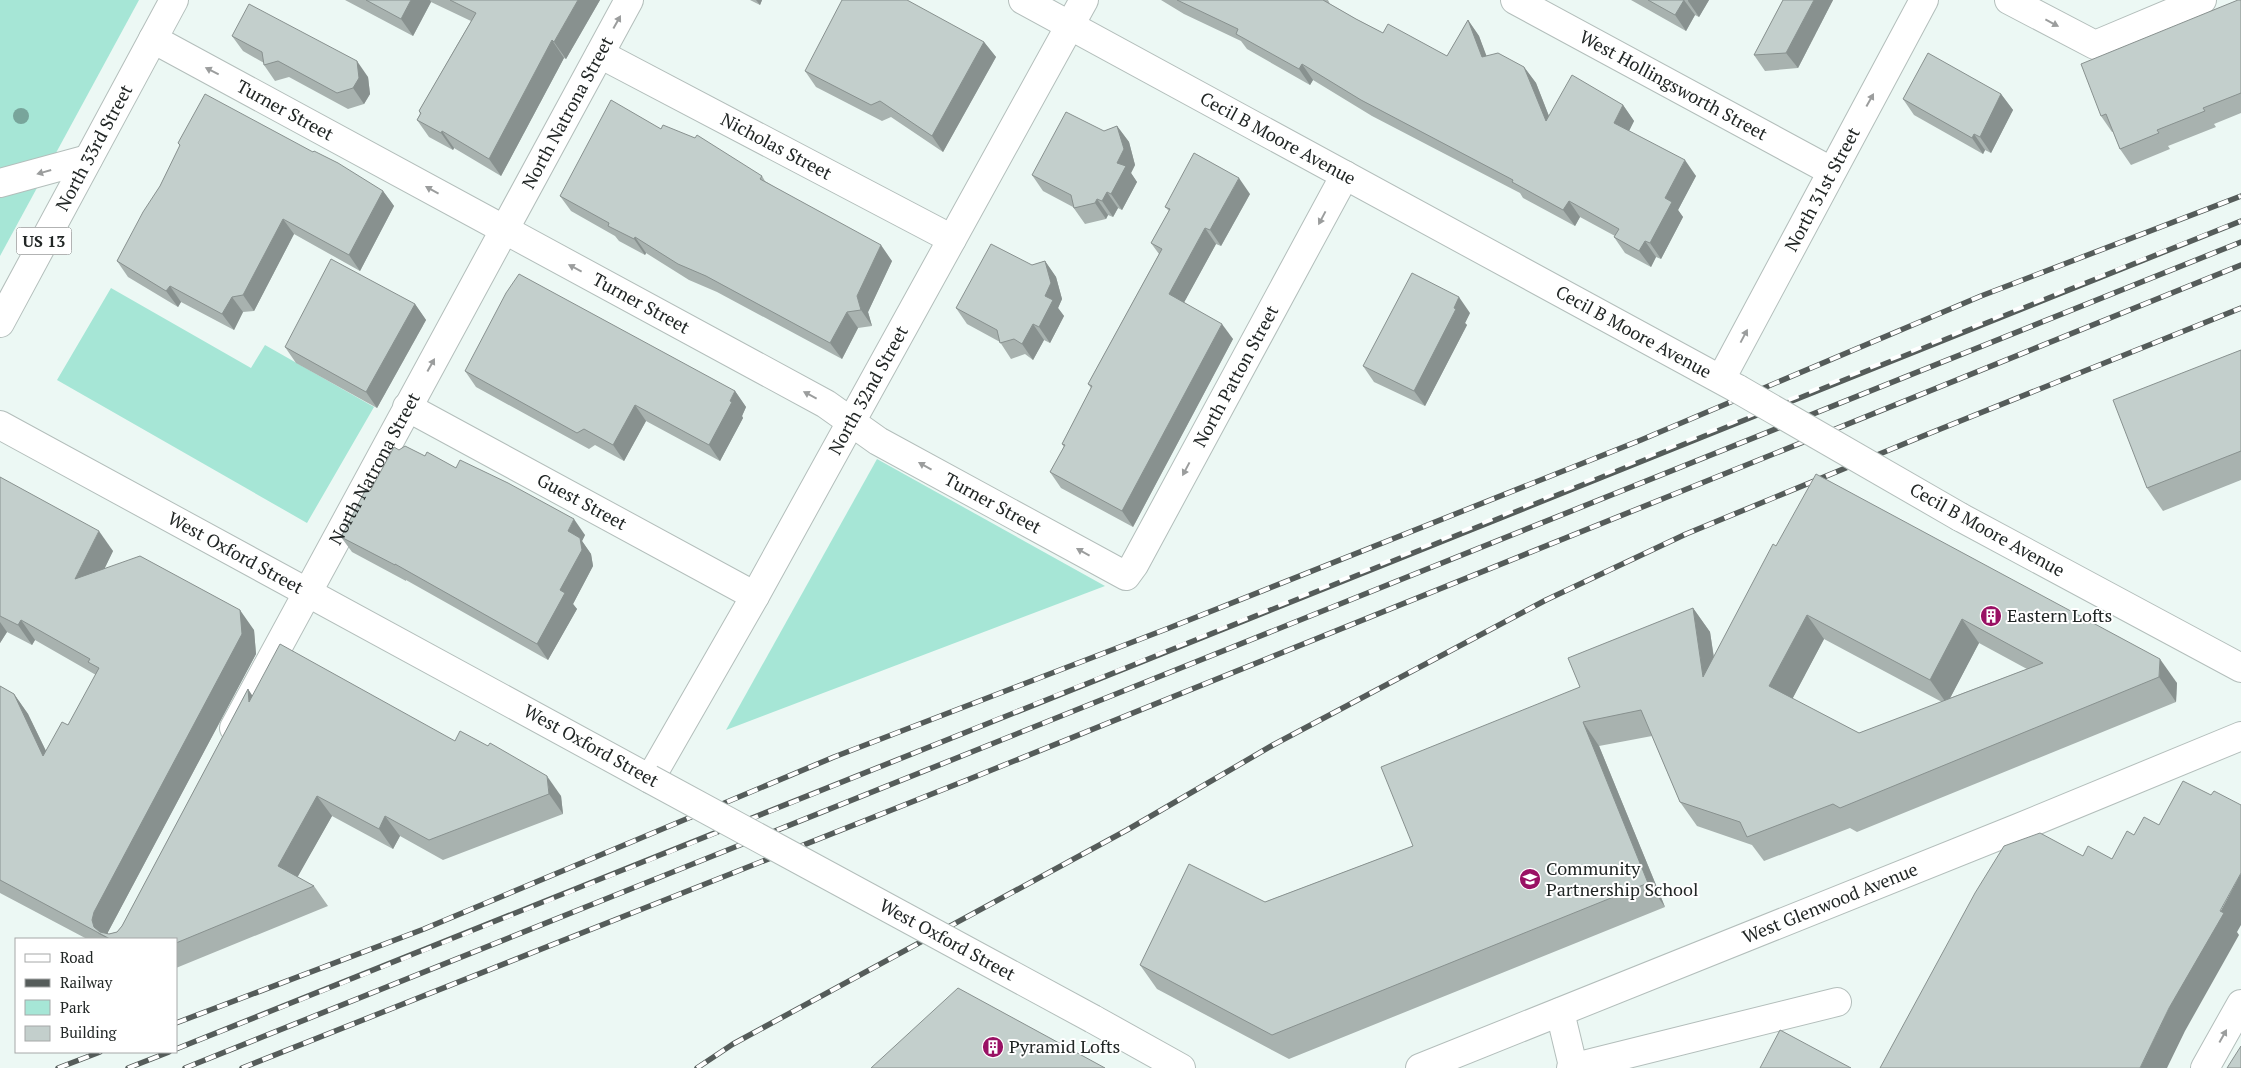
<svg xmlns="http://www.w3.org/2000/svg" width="2241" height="1068" viewBox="0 0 2241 1068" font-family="'PT Serif',serif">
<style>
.green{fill:#a6e6d6}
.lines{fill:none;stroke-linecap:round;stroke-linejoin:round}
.minor-casing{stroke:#b3bebb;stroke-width:30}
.major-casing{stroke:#b3bebb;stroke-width:30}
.minor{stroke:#fff;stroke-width:28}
.major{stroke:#fff;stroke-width:28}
.rail-casing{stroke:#555c5a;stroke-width:5.5}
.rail{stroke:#fff;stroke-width:4;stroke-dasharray:11;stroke-linecap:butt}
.minor-bridge-casing{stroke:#b3bebb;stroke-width:30;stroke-linecap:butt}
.minor-bridge{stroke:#fff;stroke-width:28}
.tree{fill:#78a59b}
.wall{fill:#a8b2af;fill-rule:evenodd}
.shaded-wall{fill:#88918f}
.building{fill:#c3cfcc;stroke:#88918f;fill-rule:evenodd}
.oneway{fill:#9b9d9d}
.labels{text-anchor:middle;stroke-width:4;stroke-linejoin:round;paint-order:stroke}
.shield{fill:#fff;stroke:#646766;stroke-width:1}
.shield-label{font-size:16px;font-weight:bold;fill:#212625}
.street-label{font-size:18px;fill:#212625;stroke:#fff}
.poi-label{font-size:18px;fill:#212625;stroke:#fff;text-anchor:start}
</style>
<rect width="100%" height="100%" fill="#ecf8f4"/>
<g class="green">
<path d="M 0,0 L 139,0 L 0,256 Z"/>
<path d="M 111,288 L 251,368 L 265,345 L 374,407 L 307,523 L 57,380 Z"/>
<path d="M 877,459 L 1105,586 L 726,730 Z"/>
</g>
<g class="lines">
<g class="minor-casing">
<g id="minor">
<path id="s1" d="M 1023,0 L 1738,389"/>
<path id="s2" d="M 1515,0 L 1831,171"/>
<path d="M 2009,0 L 2095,45 L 2202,0"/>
<path id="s3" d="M 153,39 L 826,404 L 878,441 L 1126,576 L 1134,565 L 1345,175"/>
<path id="s4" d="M 600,54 L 952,239"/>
<path d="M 0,183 L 88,159"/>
<path id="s5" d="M 1721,379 L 1924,0"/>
<path id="s6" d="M 407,407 L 755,596"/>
<path id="s7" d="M 0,425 L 650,779 L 755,596 L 1084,0"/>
<path d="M 1960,517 L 2241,668"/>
<path id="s8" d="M 234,728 L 629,0"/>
<path d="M 1560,1012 L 1573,1066"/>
<path d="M 1093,1019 L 1181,1068"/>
<path id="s9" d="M 1420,1068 L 2018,828 L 2241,736"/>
<path d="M 1571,1068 L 1837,1002"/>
<path d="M 2205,1068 L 2241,1004"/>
</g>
</g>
<g class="major-casing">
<g id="major">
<path id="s10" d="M 0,323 L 174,0"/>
</g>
</g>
<use href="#minor" class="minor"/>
<use href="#major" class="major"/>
<g class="rail-casing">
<g id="rail">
<path d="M 176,1023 L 424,929 L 834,757 L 1169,628 L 1641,440 L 1981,296 L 2241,196"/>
<path d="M 176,1049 C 866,776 1551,491 2241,221"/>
<path d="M 58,1068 L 100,1052"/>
<path d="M 128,1068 L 169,1052"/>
<path d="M 185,1068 L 2241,242"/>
<path d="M 242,1068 L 967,780 L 2241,265"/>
<path d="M 697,1068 L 733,1044 L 1127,830 L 1273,745 L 1546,600 L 1686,534 L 1923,436 L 2241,308"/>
</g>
</g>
<use href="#rail" class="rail"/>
<g class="minor-bridge-casing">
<g id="minor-bridge">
<path d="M 1738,389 L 1960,517"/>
<path id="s11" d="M 650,779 L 1093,1019"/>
</g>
</g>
<use href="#minor-bridge" class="minor-bridge"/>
</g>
<circle class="tree" cx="21" cy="116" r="8"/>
<g class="wall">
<path d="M 345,0 L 600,0 L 566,59 L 564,58 L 501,176 L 454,148 L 453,150 L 429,137 L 417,120 L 420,114 L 419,111 L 471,21 L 431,2 L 413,36 Z"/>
<path d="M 750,0 L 762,0 L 760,5 Z"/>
<path d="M 1161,0 L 1328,0 L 1330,4 L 1356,19 L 1383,33 L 1447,56 L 1468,20 L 1479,36 L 1486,56 L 1524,67 L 1536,83 L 1549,116 L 1623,105 L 1634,121 L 1629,131 L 1696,176 L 1678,210 L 1683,217 L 1661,259 L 1656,257 L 1651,267 L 1625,253 L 1614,237 L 1615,236 L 1580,217 L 1575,226 L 1523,198 L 1520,193 L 1372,116 L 1313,80 L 1310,85 L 1247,49 L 1241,41 L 1184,14 Z"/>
<path d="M 1631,0 L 1709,0 L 1699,17 L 1695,15 L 1686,31 Z"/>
<path d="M 1783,0 L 1833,0 L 1798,68 L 1765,71 L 1754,55 Z"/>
<path d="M 2241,0 L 2241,113 L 2214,124 L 2216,127 L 2168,146 L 2170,149 L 2131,165 L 2120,149 L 2113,132 L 2112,132 L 2101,116 Z"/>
<path d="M 232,36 L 368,77 L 370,94 L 364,104 L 348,109 L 289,77 L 275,81 L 264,65 L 264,63 L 243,51 Z"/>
<path d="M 984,42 L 996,57 L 943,152 L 891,117 L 882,121 L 816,87 L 805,71 Z"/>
<path d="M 2001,94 L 2013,110 L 1991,153 L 1985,150 L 1983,154 L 1914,115 L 1903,99 Z"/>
<path d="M 1117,126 L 1129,142 L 1135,165 L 1131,173 L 1137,182 L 1122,210 L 1118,208 L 1113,217 L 1108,215 L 1106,219 L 1085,224 L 1073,207 L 1043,191 L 1032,175 L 1104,131 Z"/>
<path d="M 178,143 L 383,191 L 394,206 L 360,271 L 294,234 L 254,311 L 243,312 L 234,330 L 181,302 L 178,307 L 128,277 L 117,261 L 160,186 L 180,146 Z"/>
<path d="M 762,176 L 765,181 L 892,261 L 868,312 L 872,326 L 858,328 L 842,359 L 717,292 L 689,280 L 646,253 L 645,255 L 619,241 L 615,236 L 571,211 L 560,196 Z"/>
<path d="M 1250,194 L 1221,246 L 1216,244 L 1184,302 L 1233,339 L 1133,527 L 1061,488 L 1050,472 L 1064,447 L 1062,444 L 1091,388 L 1088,384 L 1159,254 L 1151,243 L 1169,211 L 1165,207 Z"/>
<path d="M 1045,261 L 1056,277 L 1062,299 L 1058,308 L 1064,316 L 1050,343 L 1044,340 L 1033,360 L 1025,354 L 1011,359 L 1000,342 L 967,324 L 956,308 L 1032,265 Z"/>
<path d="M 415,304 L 426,320 L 377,408 L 296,363 L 285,347 Z"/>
<path d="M 1470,313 L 1465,323 L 1467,325 L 1425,406 L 1374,382 L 1363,366 Z"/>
<path d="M 2241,350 L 2241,480 L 2163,511 L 2147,488 Z"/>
<path d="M 465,371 L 735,391 L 746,407 L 742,416 L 743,418 L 720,461 L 646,421 L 624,461 L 595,445 L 589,449 L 476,387 Z"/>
<path d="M 399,450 L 425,456 L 456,468 L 585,535 L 582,541 L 591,554 L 593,566 L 573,604 L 577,609 L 548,660 L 406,580 L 406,581 L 352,552 L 341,537 L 370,491 Z"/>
<path d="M 0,477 L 113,551 L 104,569 L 254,630 L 256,654 L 108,932 L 108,934 L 117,932 L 122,926 L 248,689 L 252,696 L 455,741 L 561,796 L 563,814 L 443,860 L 400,836 L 393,849 L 332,816 L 297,877 L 314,886 L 328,906 L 176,968 L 176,939 L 87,939 L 0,893 L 0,686 L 14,694 L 28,714 L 46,751 L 68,725 L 96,675 L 35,640 L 32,645 L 7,632 L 0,643 Z"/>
<path d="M 1776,546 L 2177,683 L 2176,702 L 1857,832 L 1850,828 L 1764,861 L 1752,845 L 1697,826 L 1680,802 L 1652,736 L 1599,746 L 1665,907 L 1289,1059 L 1157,989 L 1140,965 L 1265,902 L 1413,846 L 1580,687 L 1693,608 L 1710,632 L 1714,657 ZM 1824,639 L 1942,702 L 1859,733 L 1792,699 ZM 1979,643 L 2027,669 L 1950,698 Z"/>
</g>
<g class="shaded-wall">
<path d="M 411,0 L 430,0 L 431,2 L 413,36 L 401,19 Z"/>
<path d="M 578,0 L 600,0 L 566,59 L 554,42 Z"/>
<path d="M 756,0 L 762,0 L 760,5 Z"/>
<path d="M 1684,0 L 1695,15 L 1686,31 L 1675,15 Z"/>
<path d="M 1688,0 L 1709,0 L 1699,17 L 1688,1 Z"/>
<path d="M 1814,0 L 1833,0 L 1798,68 L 1786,53 Z"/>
<path d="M 1468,20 L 1479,36 L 1493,73 L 1482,57 Z"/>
<path d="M 552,40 L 564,58 L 501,176 L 489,159 Z"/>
<path d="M 984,42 L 996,57 L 943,152 L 932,136 Z"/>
<path d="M 357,61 L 368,77 L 370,94 L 364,104 L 353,88 Z"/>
<path d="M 1302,64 L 1313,80 L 1310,85 L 1299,69 Z"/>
<path d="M 1524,67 L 1536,83 L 1557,137 L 1546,121 Z"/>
<path d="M 2001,94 L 2013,110 L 1991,153 L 1980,137 Z"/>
<path d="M 1623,105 L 1634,121 L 1625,139 L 1614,123 Z"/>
<path d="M 1117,126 L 1129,142 L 1135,165 L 1131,173 L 1137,182 L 1122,210 L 1111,194 L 1117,163 Z"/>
<path d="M 442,131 L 454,148 L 453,150 L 441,133 Z"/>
<path d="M 1974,134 L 1985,150 L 1983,154 L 1972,138 Z"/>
<path d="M 1685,160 L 1696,176 L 1678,210 L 1683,217 L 1661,259 L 1650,243 L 1665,198 Z"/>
<path d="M 1239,178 L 1250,194 L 1221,246 L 1210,230 Z"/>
<path d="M 383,191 L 394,206 L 360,271 L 349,255 Z"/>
<path d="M 1107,192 L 1118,208 L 1113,217 L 1102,201 Z"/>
<path d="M 1097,199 L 1108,215 L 1106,219 L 1095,203 Z"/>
<path d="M 1569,201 L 1580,217 L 1575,226 L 1563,210 Z"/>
<path d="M 283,219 L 294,234 L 254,311 L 243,295 Z"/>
<path d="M 1205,228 L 1216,244 L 1180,310 L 1169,294 Z"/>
<path d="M 635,237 L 646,253 L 645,255 L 634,239 Z"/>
<path d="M 1645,241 L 1656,257 L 1651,267 L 1639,251 Z"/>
<path d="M 881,245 L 892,261 L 868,312 L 872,326 L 861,310 L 857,296 Z"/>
<path d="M 1045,261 L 1056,277 L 1062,299 L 1058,308 L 1064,316 L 1050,343 L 1039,327 L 1045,296 Z"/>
<path d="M 170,286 L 181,302 L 178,307 L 166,291 Z"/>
<path d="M 232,297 L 243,312 L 234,330 L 222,314 Z"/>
<path d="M 1459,297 L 1470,313 L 1465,323 L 1467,325 L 1425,406 L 1414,391 Z"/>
<path d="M 415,304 L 426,320 L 377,408 L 366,392 Z"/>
<path d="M 847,312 L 858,328 L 842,359 L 830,343 Z"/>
<path d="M 1033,324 L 1044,340 L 1033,360 L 1022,344 Z"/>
<path d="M 1222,324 L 1233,339 L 1133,527 L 1122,511 Z"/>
<path d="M 735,391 L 746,407 L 742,416 L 743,418 L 720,461 L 709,445 Z"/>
<path d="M 635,405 L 646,421 L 624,461 L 613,445 Z"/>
<path d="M 574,519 L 585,535 L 582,541 L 591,554 L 593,566 L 573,604 L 577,609 L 548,660 L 537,644 L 560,590 L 568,531 Z"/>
<path d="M 99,531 L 113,551 L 90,599 L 75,579 Z"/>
<path d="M 1693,608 L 1710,632 L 1720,701 L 1703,677 Z"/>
<path d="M 240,610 L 254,630 L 256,654 L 108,932 L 107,938 L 99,934 L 94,927 L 92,920 L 94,912 Z"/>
<path d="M 1807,615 L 1824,639 L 1786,711 L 1769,686 Z"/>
<path d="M 1962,619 L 1979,643 L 1947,704 L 1930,680 Z"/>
<path d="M 21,620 L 35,640 L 32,645 L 18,625 Z"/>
<path d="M 0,622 L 7,632 L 0,643 Z"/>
<path d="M 2160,659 L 2177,683 L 2176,702 L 2159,677 Z"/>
<path d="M 248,689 L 262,710 L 249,702 Z"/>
<path d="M 14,694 L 28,714 L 58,776 L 43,756 Z"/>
<path d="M 1583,722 L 1599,746 L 1665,907 L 1648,883 Z"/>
<path d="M 547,776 L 561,796 L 563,814 L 549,794 Z"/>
<path d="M 317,796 L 332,816 L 292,887 L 278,866 Z"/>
<path d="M 385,816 L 400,836 L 393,849 L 379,829 Z"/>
<path d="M 2241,873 L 2241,925 L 2237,932 L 2239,935 L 2185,1031 L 2167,1068 L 2140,1068 L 2169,1008 Z"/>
</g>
<g class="building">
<path d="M 366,0 L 411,0 L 401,19 Z"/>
<path d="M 450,0 L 578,0 L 554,42 L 552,40 L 489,159 L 442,131 L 441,133 L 417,120 L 421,113 L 419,111 L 476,13 Z"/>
<path d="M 842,0 L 907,0 L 984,42 L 932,136 L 880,101 L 871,105 L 805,71 Z"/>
<path d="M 1177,0 L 1323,0 L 1356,19 L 1383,33 L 1388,24 L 1447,56 L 1468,20 L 1482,57 L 1498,53 L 1524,67 L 1546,121 L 1572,75 L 1623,105 L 1614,123 L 1685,160 L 1665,198 L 1672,202 L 1650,243 L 1645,241 L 1639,251 L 1614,237 L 1619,229 L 1569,201 L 1563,210 L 1512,182 L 1513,180 L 1361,100 L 1302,64 L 1299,69 L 1236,34 L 1238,29 Z"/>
<path d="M 1648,0 L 1684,0 L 1675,15 Z"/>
<path d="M 1783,0 L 1814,0 L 1786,53 L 1754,55 Z"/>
<path d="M 2238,0 L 2241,0 L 2241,93 L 2203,108 L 2205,111 L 2157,130 L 2159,133 L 2120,149 L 2106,114 L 2101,116 L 2081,64 Z"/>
<path d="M 249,4 L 357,61 L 359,78 L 353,88 L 337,93 L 278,61 L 264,65 L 262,52 L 232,36 Z"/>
<path d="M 1928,53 L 2001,94 L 1980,137 L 1974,134 L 1972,138 L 1903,99 Z"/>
<path d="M 205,94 L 313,152 L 314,151 L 338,163 L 383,191 L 349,255 L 283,219 L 243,295 L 232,297 L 222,314 L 170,286 L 166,291 L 117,261 L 143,212 L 160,186 L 180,145 L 178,143 Z"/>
<path d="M 611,100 L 661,129 L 663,125 L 695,138 L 697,135 L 762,176 L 760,179 L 881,245 L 857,296 L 861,310 L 847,312 L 830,343 L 706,276 L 678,264 L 635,237 L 634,239 L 608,226 L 609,223 L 560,196 Z"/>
<path d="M 1066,112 L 1104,131 L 1117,126 L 1124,149 L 1117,163 L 1126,166 L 1111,194 L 1107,192 L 1102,201 L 1097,199 L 1095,203 L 1074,208 L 1071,195 L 1032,175 Z"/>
<path d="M 1194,153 L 1239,178 L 1210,230 L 1205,228 L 1169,294 L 1222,324 L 1122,511 L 1050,472 L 1065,445 L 1062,444 L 1092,386 L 1088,384 L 1162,249 L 1151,243 L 1170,209 L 1165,207 Z"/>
<path d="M 991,244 L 1032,265 L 1045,261 L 1051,283 L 1045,296 L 1053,300 L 1039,327 L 1033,324 L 1022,344 L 1014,339 L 1000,343 L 997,330 L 956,308 Z"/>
<path d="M 331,259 L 415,304 L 366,392 L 285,347 Z"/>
<path d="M 1412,273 L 1459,297 L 1454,308 L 1456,309 L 1414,391 L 1363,366 Z"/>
<path d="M 519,274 L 735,391 L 730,401 L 732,402 L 709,445 L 635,405 L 613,445 L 584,429 L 577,433 L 465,371 L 506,293 Z"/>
<path d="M 2241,350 L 2241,451 L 2147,488 L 2113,400 Z"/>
<path d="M 405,446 L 425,456 L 427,452 L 456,468 L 460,460 L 508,483 L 574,519 L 568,531 L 580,538 L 582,550 L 560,590 L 565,593 L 537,644 L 395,564 L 395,565 L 341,537 L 366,489 L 370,491 L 394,447 L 399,450 Z"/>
<path d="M 1816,474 L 2160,659 L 2159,677 L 1840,808 L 1833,804 L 1747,837 L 1740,822 L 1680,802 L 1641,710 L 1583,722 L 1648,883 L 1272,1035 L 1140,965 L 1189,864 L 1265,902 L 1413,846 L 1381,767 L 1580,687 L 1568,658 L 1693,608 L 1703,677 L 1773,544 L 1776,546 ZM 1807,615 L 1930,680 L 1962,619 L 2043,663 L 1859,733 L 1769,686 Z"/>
<path d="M 0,477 L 99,531 L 75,579 L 140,556 L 240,610 L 242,634 L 94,912 L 92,920 L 94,927 L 100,932 L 109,934 L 117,932 L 122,926 L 248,689 L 249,702 L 280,644 L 455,741 L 460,731 L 488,746 L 490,743 L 547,776 L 549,794 L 429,840 L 385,816 L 379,829 L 317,796 L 278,866 L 314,886 L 176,943 L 176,939 L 110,939 L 0,880 L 0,686 L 14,694 L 43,756 L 62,722 L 68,725 L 99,668 L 88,662 L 90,659 L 21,620 L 18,625 L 0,616 Z"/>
<path d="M 2183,781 L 2211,795 L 2214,791 L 2241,805 L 2241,873 L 2220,911 L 2224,913 L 2169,1008 L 2140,1068 L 1880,1068 L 1975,893 L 2004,846 L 2040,833 L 2083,856 L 2088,846 L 2112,859 L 2127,831 L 2134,835 L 2144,817 L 2159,825 Z"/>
<path d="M 958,988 L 1105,1068 L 871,1068 Z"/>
<path d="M 1780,1030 L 1851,1068 L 1760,1068 Z"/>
<path d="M 2241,1046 L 2241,1068 L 2227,1068 Z"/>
</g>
<defs><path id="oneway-solid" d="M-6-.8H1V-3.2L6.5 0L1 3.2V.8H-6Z" transform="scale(1.25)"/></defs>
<g class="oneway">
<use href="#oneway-solid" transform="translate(617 22) rotate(-61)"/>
<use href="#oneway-solid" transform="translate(2052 23) rotate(28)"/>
<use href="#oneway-solid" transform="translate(212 71) rotate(-153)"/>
<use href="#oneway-solid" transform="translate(1870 100) rotate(-61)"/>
<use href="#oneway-solid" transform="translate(44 172) rotate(164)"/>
<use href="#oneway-solid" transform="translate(432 190) rotate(-151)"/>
<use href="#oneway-solid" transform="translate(1322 218) rotate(118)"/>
<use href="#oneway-solid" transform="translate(575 268) rotate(-152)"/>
<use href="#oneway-solid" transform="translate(1744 336) rotate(-62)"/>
<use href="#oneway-solid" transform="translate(431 365) rotate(-61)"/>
<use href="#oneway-solid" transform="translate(810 395) rotate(-152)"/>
<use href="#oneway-solid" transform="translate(925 466) rotate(-151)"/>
<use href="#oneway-solid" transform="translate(1186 469) rotate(118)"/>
<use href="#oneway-solid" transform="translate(1083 552) rotate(-151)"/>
<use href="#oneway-solid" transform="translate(2223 1036) rotate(-61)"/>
</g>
<defs>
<g id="building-disc" transform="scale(1.125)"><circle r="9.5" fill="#991164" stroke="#fff"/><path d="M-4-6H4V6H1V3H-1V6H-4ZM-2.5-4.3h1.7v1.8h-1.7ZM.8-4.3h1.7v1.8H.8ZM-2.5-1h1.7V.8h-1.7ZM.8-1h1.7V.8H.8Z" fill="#fff"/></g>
<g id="school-disc" transform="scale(1.125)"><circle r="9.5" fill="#991164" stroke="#fff"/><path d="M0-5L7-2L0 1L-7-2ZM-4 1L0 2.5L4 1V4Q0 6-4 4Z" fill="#fff"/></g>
</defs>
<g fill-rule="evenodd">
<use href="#building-disc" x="1991" y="616"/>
<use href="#school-disc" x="1530" y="879"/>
<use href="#building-disc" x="993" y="1047"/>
</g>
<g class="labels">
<rect class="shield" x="16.5" y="227.5" width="55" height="27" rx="4"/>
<g class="shield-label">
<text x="44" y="247">US 13</text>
</g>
<g class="street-label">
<text dy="6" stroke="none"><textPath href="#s2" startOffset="180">West Hollingsworth Street</textPath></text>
<text dy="6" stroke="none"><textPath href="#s3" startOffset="150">Turner Street</textPath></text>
<text dy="6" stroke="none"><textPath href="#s8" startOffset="700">North Natrona Street</textPath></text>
<text dy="6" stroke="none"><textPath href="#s1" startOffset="290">Cecil B Moore Avenue</textPath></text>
<text dy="6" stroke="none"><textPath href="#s4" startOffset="199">Nicholas Street</textPath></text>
<text dy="6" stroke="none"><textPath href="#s10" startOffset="199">North 33rd Street</textPath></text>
<text dy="6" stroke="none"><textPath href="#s5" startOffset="215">North 31st Street</textPath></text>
<text dy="6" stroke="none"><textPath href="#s3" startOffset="555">Turner Street</textPath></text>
<text dy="6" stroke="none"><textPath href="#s1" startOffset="695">Cecil B Moore Avenue</textPath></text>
<text dy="6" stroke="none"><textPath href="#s3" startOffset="1340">North Patton Street</textPath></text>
<text dy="6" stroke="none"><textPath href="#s7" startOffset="1186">North 32nd Street</textPath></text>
<text dy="6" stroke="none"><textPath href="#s8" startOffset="295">North Natrona Street</textPath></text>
<text dy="6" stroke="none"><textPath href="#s6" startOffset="199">Guest Street</textPath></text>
<text dy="6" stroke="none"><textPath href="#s3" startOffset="960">Turner Street</textPath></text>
<text transform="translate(1987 530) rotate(29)" y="6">Cecil B Moore Avenue</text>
<text dy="6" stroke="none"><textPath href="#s7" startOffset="268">West Oxford Street</textPath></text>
<text transform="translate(591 746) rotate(29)" y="6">West Oxford Street</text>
<text dy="6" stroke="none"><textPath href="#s9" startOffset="442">West Glenwood Avenue</textPath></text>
<text dy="6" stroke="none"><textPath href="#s11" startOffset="338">West Oxford Street</textPath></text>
</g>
<g class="poi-label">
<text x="2007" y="622">Eastern Lofts</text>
<text x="1546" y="875">Community<tspan x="1546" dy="21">Partnership School</tspan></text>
<text x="1009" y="1053">Pyramid Lofts</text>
</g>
</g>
<rect x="15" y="938" width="162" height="115" fill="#ffffff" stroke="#a6a8a8"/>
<rect x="25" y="954" width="25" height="8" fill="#ffffff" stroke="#a6a8a8"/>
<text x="60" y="963" font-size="15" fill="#212625">Road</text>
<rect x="25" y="979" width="25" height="8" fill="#555c5a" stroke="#a6a8a8"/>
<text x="60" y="988" font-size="15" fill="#212625">Railway</text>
<rect x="25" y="1000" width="25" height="15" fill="#a6e6d6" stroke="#a6a8a8"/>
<text x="60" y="1013" font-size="15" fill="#212625">Park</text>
<rect x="25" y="1026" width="25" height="15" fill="#c3cfcc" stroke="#a6a8a8"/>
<text x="60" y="1038" font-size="15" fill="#212625">Building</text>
</svg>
